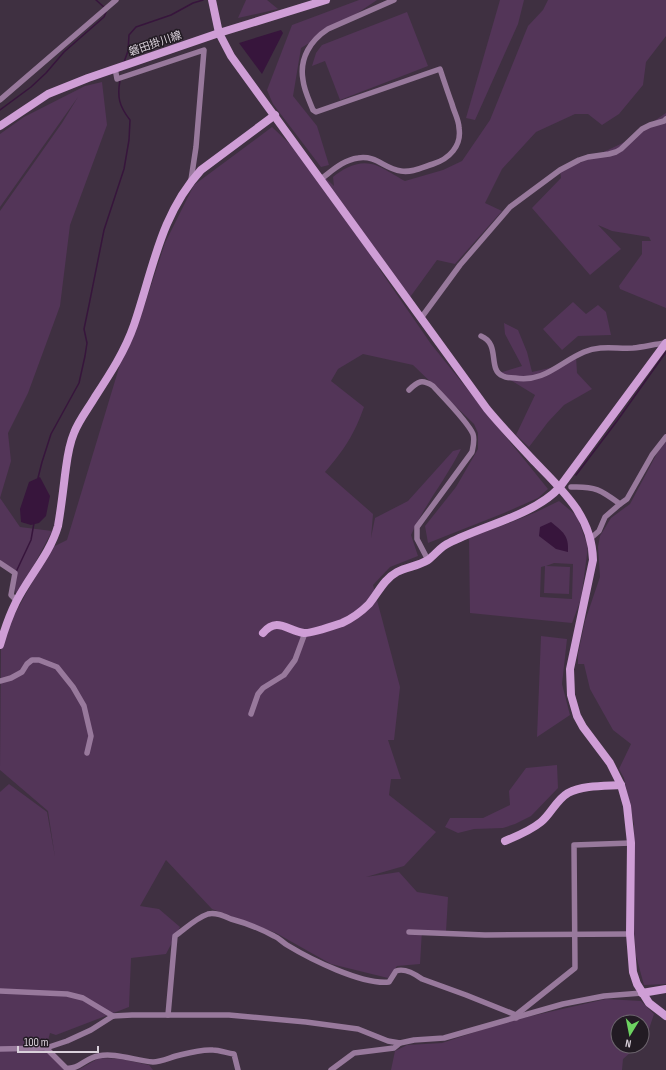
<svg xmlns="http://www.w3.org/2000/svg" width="666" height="1070" viewBox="0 0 666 1070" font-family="'Sofia Sans Condensed','Noto Sans JP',sans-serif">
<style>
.green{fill:#533558;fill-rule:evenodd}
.water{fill:#37153c}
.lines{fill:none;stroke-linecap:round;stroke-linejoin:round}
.stream{stroke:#37153c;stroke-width:1.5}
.street{stroke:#98799c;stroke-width:5.5}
.secondary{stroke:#cf9ed6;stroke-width:8}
.labels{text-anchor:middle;stroke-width:3;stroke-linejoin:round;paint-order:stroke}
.street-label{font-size:11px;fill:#dad1db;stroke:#221b23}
</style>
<rect width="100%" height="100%" fill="#3f3041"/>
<g class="green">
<path d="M 246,0 L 267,0 L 278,9 L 238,18 Z"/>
<path d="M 359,0 L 377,0 L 347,20 L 301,48 L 293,96 L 317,126 L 329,165 L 321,167 L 273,104 L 267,90 L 292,25 Z"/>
<path d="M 500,0 L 524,0 L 518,24 L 475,120 L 466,118 Z"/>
<path d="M 548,0 L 666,0 L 666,36 L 646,62 L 643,85 L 619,114 L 602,125 L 588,114 L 575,114 L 536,132 L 502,169 L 485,203 L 502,211 L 455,264 L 437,260 L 408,300 L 369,247 L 380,270 L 431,344 L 548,489 L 538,498 L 504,513 L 428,543 L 425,526 L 456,487 L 478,449 L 478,433 L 474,424 L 413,365 L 363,354 L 338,369 L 331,381 L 364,407 C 354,435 344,450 325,472 L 373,514 L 371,538 L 375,518 L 408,501 L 453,451 L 461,449 C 446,479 425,504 411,535 L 418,556 L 390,567 L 373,585 L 400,687 L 394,740 L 388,740 L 401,779 L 391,779 L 389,795 L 436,832 L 404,866 L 366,877 L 399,872 L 417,892 L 448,897 L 446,932 L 422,930 L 420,964 L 397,966 L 388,978 L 331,964 L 276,933 L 212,909 L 166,860 L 140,906 L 159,909 L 180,927 L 166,954 L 131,958 L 129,1007 L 56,1035 L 50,1033 L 46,1048 L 65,1070 L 0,1070 L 0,792 L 9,784 L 47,812 L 55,857 L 48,811 L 0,770 L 1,649 L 11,621 L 51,548 L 67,540 L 121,361 L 145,304 L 165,243 L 194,185 L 272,127 L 334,186 L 333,177 C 343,169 357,161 371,164 C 380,165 397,177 405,181 L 443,170 L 462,161 L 490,120 L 528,26 L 543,10 Z"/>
<path d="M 407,12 L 428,66 L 340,100 L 325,61 L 312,66 L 316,53 L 322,45 Z"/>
<path d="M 102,82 L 107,125 L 70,225 L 60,306 L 28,393 L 8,433 L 11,461 L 0,498 L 20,527 L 52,531 L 17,597 L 14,586 L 17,571 L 0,561 L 0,211 L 62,123 L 78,97 L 0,207 L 0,134 L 24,117 L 85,86 Z"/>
<path d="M 666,113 L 666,308 L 620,289 L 619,286 L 642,254 L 642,241 L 651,241 L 649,237 L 612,231 L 598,225 L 621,249 L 590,275 L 532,208 L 561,178 L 560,170 L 587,160 L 631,139 L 638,132 Z"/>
<path d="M 573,302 L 586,314 L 598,305 L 606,312 L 611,335 L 578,336 L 562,350 L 543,329 Z"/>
<path d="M 504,323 L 518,330 L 527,352 L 532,372 L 559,366 L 576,356 L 577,373 L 592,389 L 564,405 L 548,422 L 529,447 L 516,435 L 535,395 L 499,373 L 522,366 L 505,334 Z"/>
<path d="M 666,438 L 666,984 L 644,985 L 636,956 L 634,931 L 634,824 L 624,778 L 619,769 L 631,744 L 613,730 L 590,689 L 584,664 L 578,664 L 578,654 L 585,621 L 600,577 L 598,547 L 600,536 L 611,518 L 630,504 L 664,440 Z"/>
<path d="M 559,501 L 577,516 L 588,547 L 581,599 L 572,623 L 470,613 L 469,537 C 500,527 530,516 559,501 ZM 554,563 L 573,564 L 572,599 L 540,597 L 541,567 L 545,566 L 544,593 L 569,594 L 570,567 L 546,566 Z"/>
<path d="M 541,636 L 567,639 L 562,684 L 570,715 L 537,737 Z"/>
<path d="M 557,765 L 558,788 L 531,816 L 515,824 L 503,828 L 474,829 L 458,833 L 445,827 L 450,818 L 483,818 L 510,805 L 509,791 L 526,768 Z"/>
<path d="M 606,999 L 641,1001 L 654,1014 L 645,1041 L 642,1043 L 642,1022 L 618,1022 L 618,1046 L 638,1046 L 623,1059 L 622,1070 L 391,1070 L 395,1051 L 407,1045 L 442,1043 L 505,1022 Z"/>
<path d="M 99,1058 L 121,1059 L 149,1065 L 153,1070 L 78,1070 Z"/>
</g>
<g class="water">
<path d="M 281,30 L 283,33 L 262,74 L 239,43 Z"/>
<path d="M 40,477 L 50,496 L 46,516 L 39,523 L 31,525 L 21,522 L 20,509 L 29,482 Z"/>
<path d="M 551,522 C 563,532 569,535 568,552 L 556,549 L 539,536 L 540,527 Z"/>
</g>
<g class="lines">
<g class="stream">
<path d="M 96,0 L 105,8"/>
<path d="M 124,62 L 128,51 L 129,35 L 136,27 L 171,15 L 193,3 L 203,0"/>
<path d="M 0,110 L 31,87 L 46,73 L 64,52 L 104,17 L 106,12"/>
<path d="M 576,475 L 617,421 L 666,352"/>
<path d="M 38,478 L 42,462 L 51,434 L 79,383 L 85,356 L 87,343 L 84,329 L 89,305 L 104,230 L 124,169 L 129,140 L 130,120 C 119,106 117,97 120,80"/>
<path d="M 16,572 L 31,540 L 34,523"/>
</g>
<g class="street">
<path d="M 115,68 L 117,79 L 204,50 L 196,147 L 191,180"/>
<path d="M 0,100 L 116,0"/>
<path d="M 321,179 C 332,171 343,160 358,158 C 377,155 384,169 401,171 C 412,173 423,167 433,164 C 449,159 462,146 459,128 C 459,120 454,112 452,104 C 448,93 444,81 440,69 L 316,112 L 313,110 C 309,100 304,90 303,80 C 299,58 311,40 328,29 L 394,0"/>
<path d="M 421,318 L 460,265 L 510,207 L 560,170 L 579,160 L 588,157 L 609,154 L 616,152 L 621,149 L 642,129 L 650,125 L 664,121 L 666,119"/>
<path d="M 481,336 C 501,344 487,370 503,376 C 506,378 511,378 515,378 C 544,383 560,362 584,352 C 600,345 616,349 633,348 C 644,347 655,344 666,343"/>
<path d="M 409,390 C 418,381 422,379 433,386 C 443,397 468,422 473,434 C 475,440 473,447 472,452 L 417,527 L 417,539 L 428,560"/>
<path d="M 571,487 C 595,486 601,490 620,504 L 627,499 L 652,455 L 666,437"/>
<path d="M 591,538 L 599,531 L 605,517 L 620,504"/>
<path d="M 0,563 L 15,573 L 11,595 L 17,601"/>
<path d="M 0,681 L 11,678 L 22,672 L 27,664 L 32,660 L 39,660 L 57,667 L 73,687 L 84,706 L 91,736 L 87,753"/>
<path d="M 251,714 L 258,694 L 263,688 L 284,675 L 295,660 L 305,633"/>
<path d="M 409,932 L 485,935 L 630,934"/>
<path d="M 0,991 L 67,994 L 83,998 L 113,1016"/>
<path d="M 168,1015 L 175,936 C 185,929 196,918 208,914 C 216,912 224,916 231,919 C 246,923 261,929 274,936 C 279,938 282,942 287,945 C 310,959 362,985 389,982 L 396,971 C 404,968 415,974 422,979 L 466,995 L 516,1015"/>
<path d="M 516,1018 L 516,1015 L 575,968 L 574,845 L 631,843"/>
<path d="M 46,1048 L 66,1068 C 79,1070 85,1058 98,1056 C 115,1052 136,1061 153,1062 C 160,1062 169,1058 176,1056 C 188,1053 201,1049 213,1050 C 219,1050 227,1053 234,1054 L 238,1070"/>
<path d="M 0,1049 L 46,1048 L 67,1041 L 91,1030 L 113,1016 L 132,1015 L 229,1015 L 306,1022 L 358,1029 L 388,1041 L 400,1043 L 414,1040 L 444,1038 L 563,1004 L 604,996 L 642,993"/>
<path d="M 331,1070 L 354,1053 L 394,1048 L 400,1043"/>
</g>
<g class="secondary">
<path d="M 212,0 L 219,33 L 231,56 L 487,409 C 502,427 518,444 534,461 C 563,491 592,516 593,560 L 570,669 L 571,695 L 577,716 L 583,727 L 610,763 L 621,785 L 627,806 L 631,843 L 630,934 L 633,972 L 637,984 L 649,1003 L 666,1016"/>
<path d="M 0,126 L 48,94 L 88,78 L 219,33 L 326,0"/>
<path d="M 263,633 C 277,616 288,631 304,633 C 310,634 336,625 342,623 C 351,619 362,611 369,604 C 378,593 384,579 397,572 C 407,567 418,566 428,560 C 435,555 441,546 449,543 C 482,526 534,515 559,488 L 666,343"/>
<path d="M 0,645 C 4,631 9,616 16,602 C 29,576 50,554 58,526 C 61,509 63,492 65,475 C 67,461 68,447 74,433 C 79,420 88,409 95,397 C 110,374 125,351 134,325 C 153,270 160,215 201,170 L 275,115"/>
<path d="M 505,841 C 517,836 530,831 541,822 C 551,814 556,800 568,793 C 583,785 605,786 621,785"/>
<path d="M 642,993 L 666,989"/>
</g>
</g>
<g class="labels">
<g class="street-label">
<text transform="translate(155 43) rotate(-19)" y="4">磐田掛川線</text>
</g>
</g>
<g transform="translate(630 1034) rotate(190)"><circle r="19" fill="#221b23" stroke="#6c646d"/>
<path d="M0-3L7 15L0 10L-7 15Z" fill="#6dd361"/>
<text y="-6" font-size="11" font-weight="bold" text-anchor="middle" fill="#dad1db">N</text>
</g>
<path d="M18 1046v6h80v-6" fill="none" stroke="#dad1db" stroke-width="2"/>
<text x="24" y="1046" font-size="12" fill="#dad1db" stroke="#221b23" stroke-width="3" paint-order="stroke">100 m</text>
</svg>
